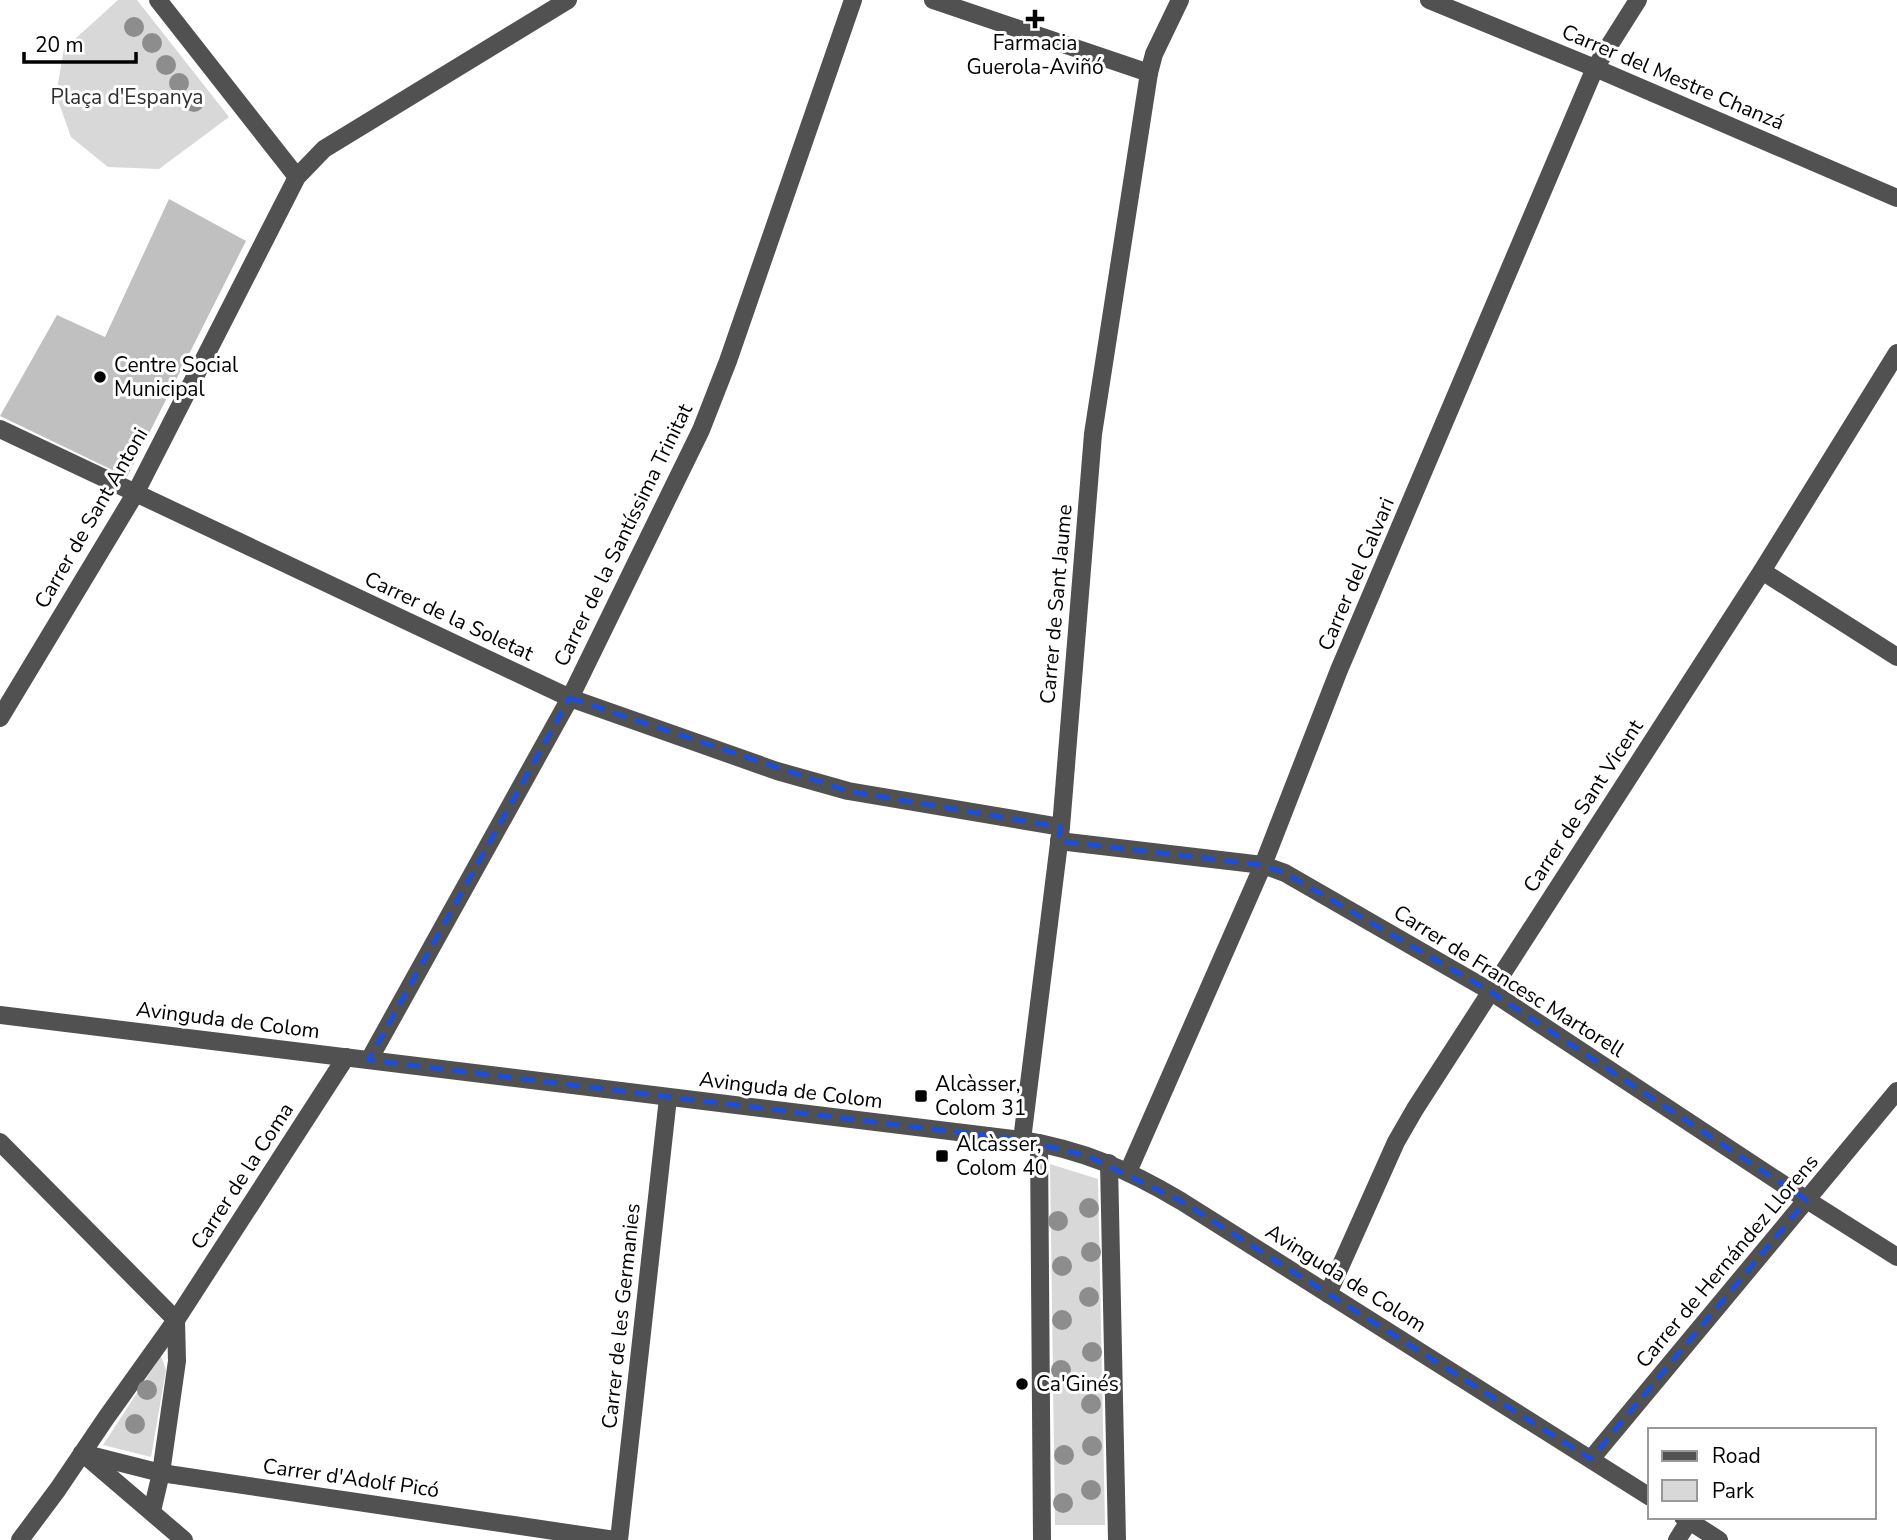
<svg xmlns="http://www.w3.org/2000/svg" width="1897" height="1540" viewBox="0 0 1897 1540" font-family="'Nunito Sans',sans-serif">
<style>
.green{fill:#d8d8d8}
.building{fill:#c0c0c0}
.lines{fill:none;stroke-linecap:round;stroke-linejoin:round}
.minor{stroke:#515151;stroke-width:18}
.tree{fill:#8d8d8d}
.marked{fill:none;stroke:#1d4ed8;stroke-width:5;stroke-dasharray:14 9;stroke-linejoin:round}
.poi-dot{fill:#000;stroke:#fff;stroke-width:2.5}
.labels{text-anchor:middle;stroke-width:6;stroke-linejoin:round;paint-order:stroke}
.poi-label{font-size:21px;fill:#000;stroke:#fff;text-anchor:start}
.street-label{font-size:21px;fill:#000;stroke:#fff}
.park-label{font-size:21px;fill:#2f2f2f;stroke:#fff}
</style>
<rect width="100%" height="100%" fill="#fff"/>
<g class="green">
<path d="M 118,0 L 137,0 L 229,117 L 159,169 L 108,167 L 71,137 L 56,95 L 64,49 Z"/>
<path d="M 1050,1164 L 1098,1179 L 1105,1525 L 1055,1525 Z"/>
<path d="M 161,1356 L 166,1370 L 151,1457 L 103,1445 Z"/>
</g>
<path class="building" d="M 169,199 L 246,241 L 127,477 L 0,416 L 57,315 L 105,337 Z"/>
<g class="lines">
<g class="minor">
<path d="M 158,0 L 297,177"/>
<path d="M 933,0 L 1149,73"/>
<path d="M 1429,0 L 1595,68 L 1897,198"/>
<path d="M 0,429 L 570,698 L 777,771 L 848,791 L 1061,827"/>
<path d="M 1762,571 L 1897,657"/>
<path d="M 0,718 L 135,494 L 297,177 L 324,149 L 568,0"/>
<path d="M 1059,841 L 1263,865 L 1285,873 L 1490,991 L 1807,1200 L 1897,1257"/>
<path d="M 0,1015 L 1022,1140 C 1083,1150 1129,1170 1181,1201 L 1650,1497"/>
<path d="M 369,1060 L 570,698 L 701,430 L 728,361 L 853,0"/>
<path d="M 1022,1140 L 1061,827 L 1093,434 L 1149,73 L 1154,54 L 1180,0"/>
<path d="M 0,1142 L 176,1320"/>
<path d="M 1039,1143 L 1042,1540"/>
<path d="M 1109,1163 L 1117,1540"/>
<path d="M 1128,1172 L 1263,865 L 1339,670 L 1595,68 L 1638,0"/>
<path d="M 1328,1294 L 1396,1142 L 1415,1109 L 1762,571 L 1897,353"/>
<path d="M 82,1453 L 161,1473 L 615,1540"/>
<path d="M 88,1458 L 184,1540"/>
<path d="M 1591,1459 L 1897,1091"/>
<path d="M 152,1511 L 161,1473 L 177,1361 L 176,1320"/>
<path d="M 1683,1517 L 1719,1540"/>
<path d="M 20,1540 L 58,1489 L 106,1418 L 176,1320 L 346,1057"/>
<path d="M 619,1540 L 668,1098"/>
<path d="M 1677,1540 L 1689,1521"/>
</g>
</g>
<g class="tree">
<circle cx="134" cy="27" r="10"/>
<circle cx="152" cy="43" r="10"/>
<circle cx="166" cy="65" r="10"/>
<circle cx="179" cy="83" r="10"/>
<circle cx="194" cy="102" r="10"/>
<circle cx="1089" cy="1208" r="10"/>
<circle cx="1058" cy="1221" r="10"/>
<circle cx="1091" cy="1252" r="10"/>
<circle cx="1062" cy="1266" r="10"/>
<circle cx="1089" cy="1297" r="10"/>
<circle cx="1062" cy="1320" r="10"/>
<circle cx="1092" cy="1352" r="10"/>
<circle cx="1061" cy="1370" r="10"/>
<circle cx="147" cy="1390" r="10"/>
<circle cx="1091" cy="1404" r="10"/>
<circle cx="135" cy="1424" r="10"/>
<circle cx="1092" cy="1446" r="10"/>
<circle cx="1064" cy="1455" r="10"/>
<circle cx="1091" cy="1490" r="10"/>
<circle cx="1063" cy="1503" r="10"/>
</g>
<path class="marked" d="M 570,698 L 848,791 L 1061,827 L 1059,841 L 1263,865 L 1285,873 L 1490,991 L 1807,1200 L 1591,1459 L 1181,1201 L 1088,1156 L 1022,1140 L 369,1060 Z"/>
<g class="poi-dot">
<path d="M1031.5 8.5h7v7h7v7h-7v7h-7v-7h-7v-7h7z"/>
<circle cx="100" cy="377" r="7"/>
<rect x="914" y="1089" width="14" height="14" rx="3.5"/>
<rect x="935" y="1149" width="14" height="14" rx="3.5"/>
<circle cx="1022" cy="1384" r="7"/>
</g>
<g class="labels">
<g class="poi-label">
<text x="1035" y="50" text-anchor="middle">Farmacia<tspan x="1035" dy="24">Guerola-Aviñó</tspan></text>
<text x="114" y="372">Centre Social<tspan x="114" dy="24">Municipal</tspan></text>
<text x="935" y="1091">Alcàsser,<tspan x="935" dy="24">Colom 31</tspan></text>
<text x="956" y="1151">Alcàsser,<tspan x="956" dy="24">Colom 40</tspan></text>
<text x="1036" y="1391">Ca'Ginés</text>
</g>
<g class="street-label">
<text transform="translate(1673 77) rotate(23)" y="7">Carrer del Mestre Chanzá</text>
<text transform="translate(91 518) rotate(-60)" y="7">Carrer de Sant Antoni</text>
<text transform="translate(623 535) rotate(-64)" y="7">Carrer de la Santíssima Trinitat</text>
<text transform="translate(1356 574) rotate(-67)" y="7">Carrer del Calvari</text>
<text transform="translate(1056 604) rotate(-85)" y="7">Carrer de Sant Jaume</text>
<text transform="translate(449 616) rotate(25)" y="7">Carrer de la Soletat</text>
<text transform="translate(1583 806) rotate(-57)" y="7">Carrer de Sant Vicent</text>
<text transform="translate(1509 981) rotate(32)" y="7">Carrer de Francesc Martorell</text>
<text transform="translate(228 1020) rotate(7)" y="7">Avinguda de Colom</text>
<text transform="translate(791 1090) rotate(7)" y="7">Avinguda de Colom</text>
<text transform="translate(242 1176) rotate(-57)" y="7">Carrer de la Coma</text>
<text transform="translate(1727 1261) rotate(-50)" y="7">Carrer de Hernández Llorens</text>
<text transform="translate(1346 1278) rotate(32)" y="7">Avinguda de Colom</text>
<text transform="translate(621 1316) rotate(-84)" y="7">Carrer de les Germanies</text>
<text transform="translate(351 1478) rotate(8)" y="7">Carrer d'Adolf Picó</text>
</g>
<g class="park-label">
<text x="127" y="104">Plaça d'Espanya</text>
</g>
</g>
<rect x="1648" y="1428" width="228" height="91" fill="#ffffff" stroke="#999999" stroke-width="2"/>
<rect x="1662" y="1451" width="35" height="10" fill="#515151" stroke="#999999" stroke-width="2"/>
<text x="1712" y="1463" font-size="21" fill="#000000">Road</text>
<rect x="1662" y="1480" width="35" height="21" fill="#d8d8d8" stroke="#999999" stroke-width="2"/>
<text x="1712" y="1498" font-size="21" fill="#000000">Park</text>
<path d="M24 52v10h112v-10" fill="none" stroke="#000000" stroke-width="3.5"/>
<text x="35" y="52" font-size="21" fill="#000000" stroke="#ffffff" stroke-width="5" paint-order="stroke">20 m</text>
</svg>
